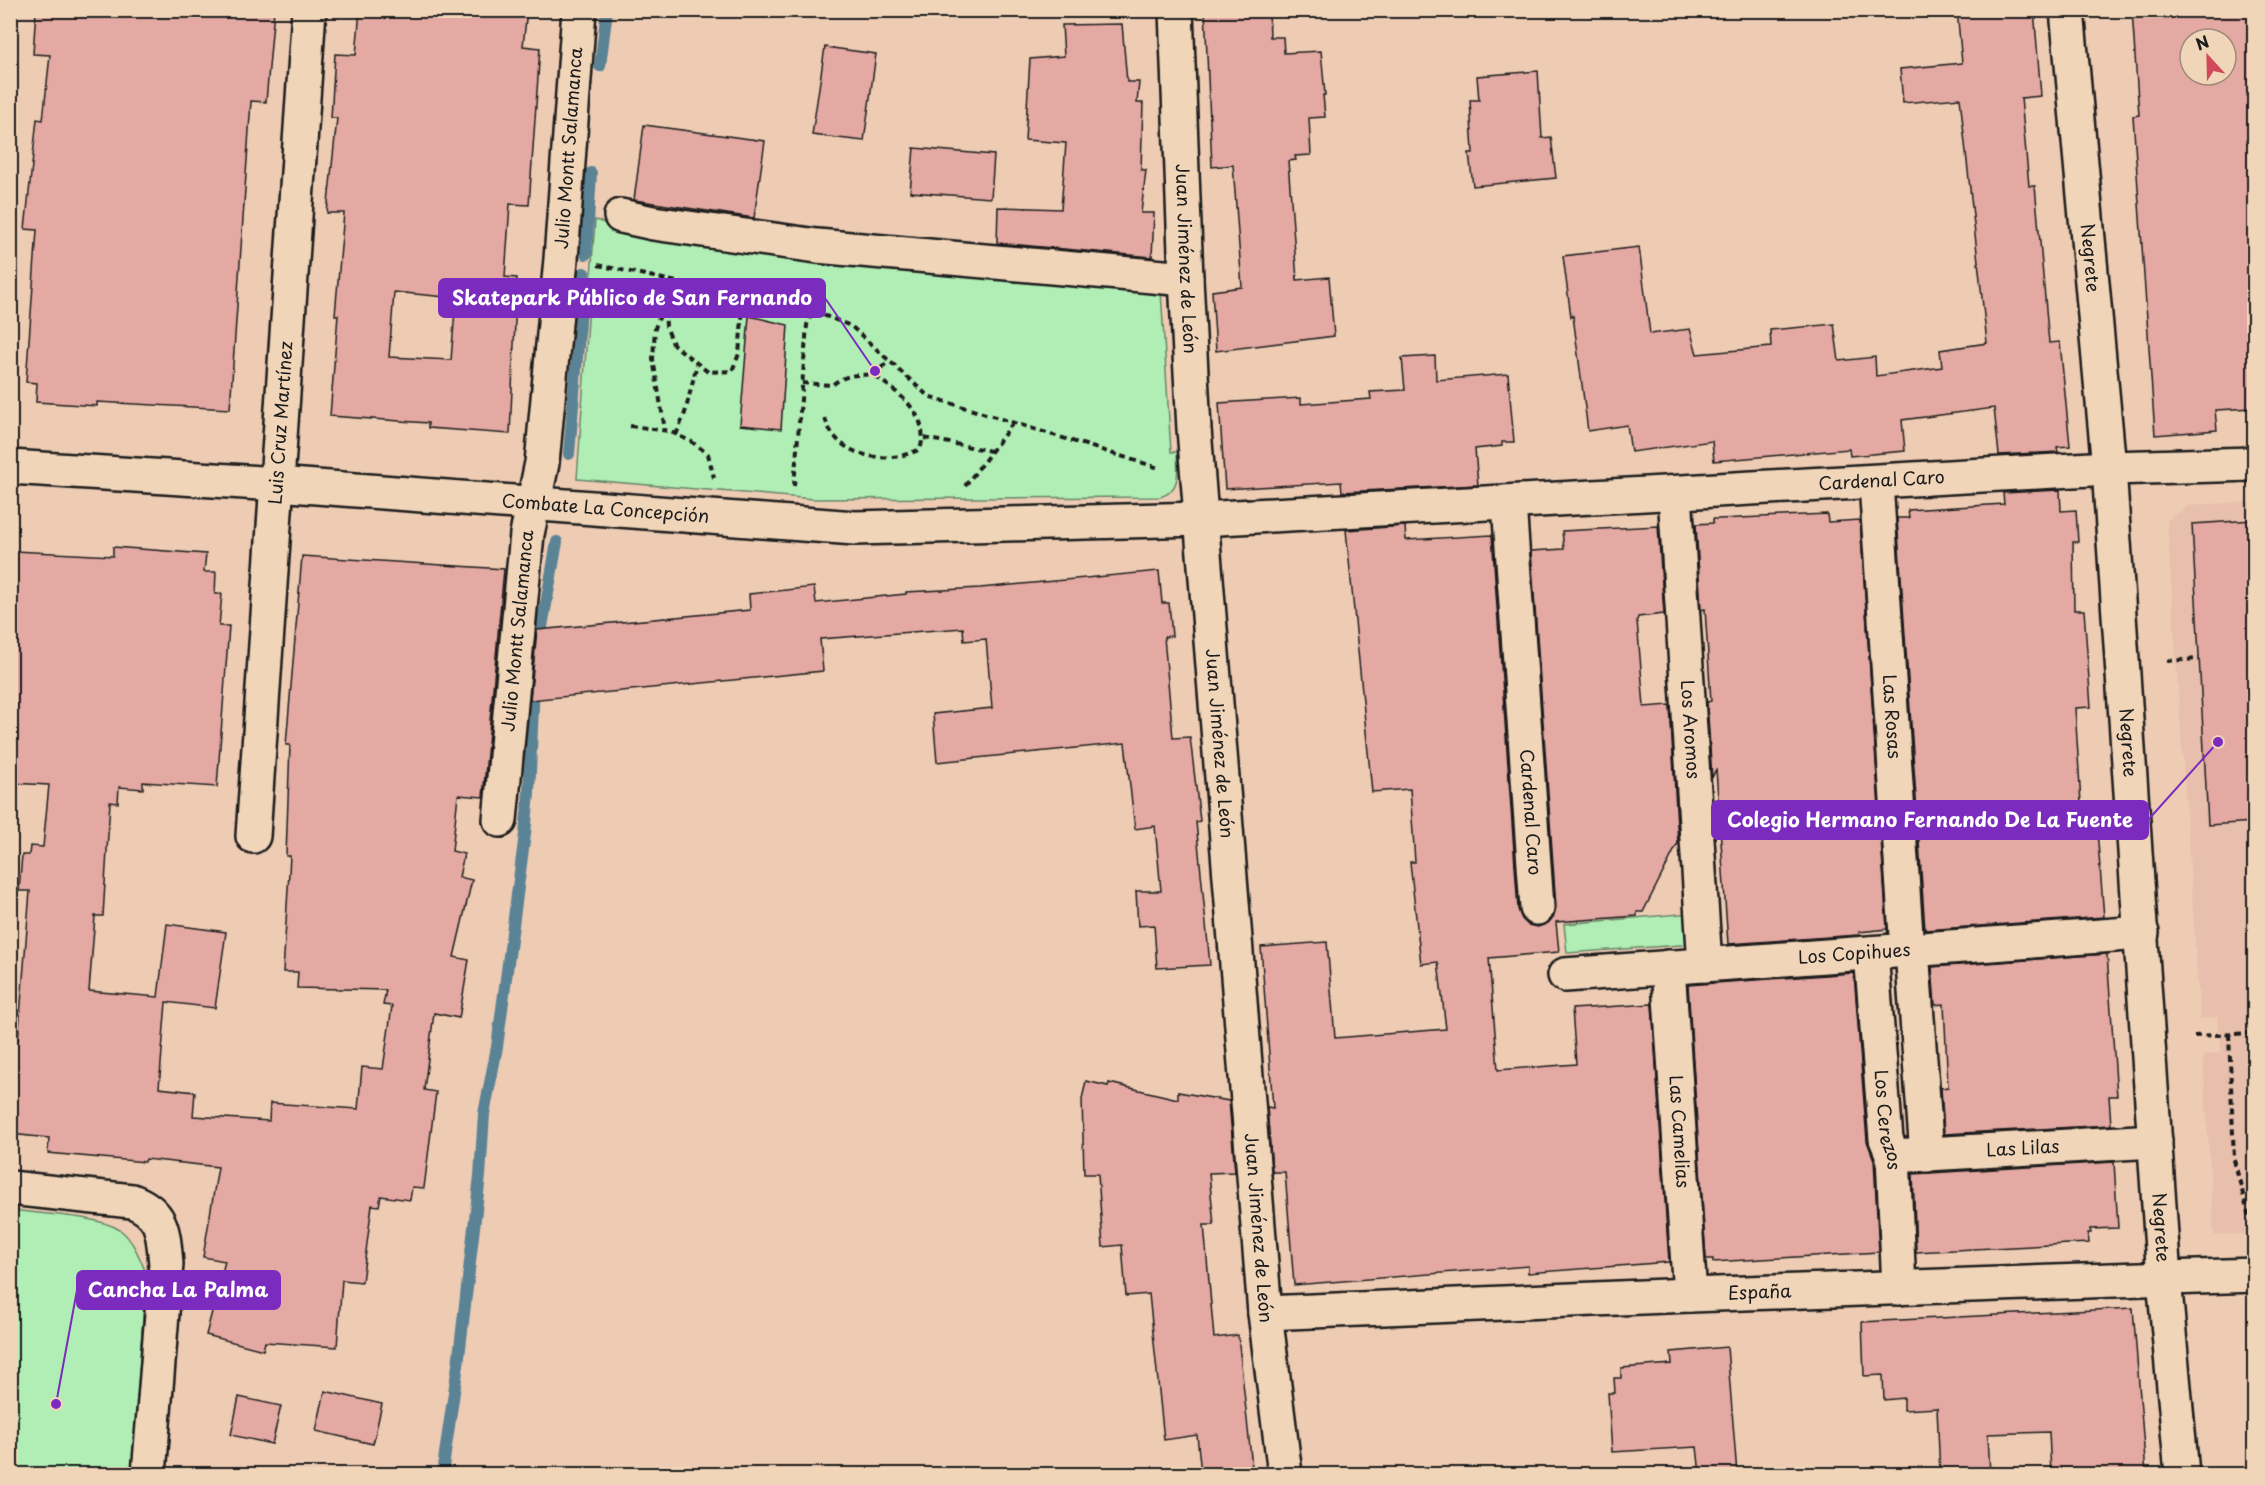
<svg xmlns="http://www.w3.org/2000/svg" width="2265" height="1485" viewBox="0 0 2265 1485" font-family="'Playpen Sans',sans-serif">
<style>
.built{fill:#e7bfac}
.green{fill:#b0eeb5;stroke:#668568;stroke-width:1.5}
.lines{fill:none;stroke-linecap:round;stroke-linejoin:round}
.stream{stroke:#5a8395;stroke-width:12}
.building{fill:#e4a9a3;stroke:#1c1c1c;stroke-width:1.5;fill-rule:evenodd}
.minor-casing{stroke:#1c1c1c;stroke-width:38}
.major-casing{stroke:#1c1c1c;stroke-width:38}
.path{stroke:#1c1c1c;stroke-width:4;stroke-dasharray:6 4.5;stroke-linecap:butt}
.minor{stroke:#f1d5b8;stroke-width:33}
.major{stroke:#f1d5b8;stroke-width:33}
.labels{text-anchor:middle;stroke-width:6;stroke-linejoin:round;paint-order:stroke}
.street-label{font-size:18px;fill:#1c1c1c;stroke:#f1d5b8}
.leader{fill:none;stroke:#7b2cbf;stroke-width:2}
.callout-dot{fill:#7b2cbf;stroke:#f1d5b8;stroke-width:2}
.callout{fill:#7b2cbf;stroke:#7b2cbf;stroke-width:2}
.callout-label{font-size:20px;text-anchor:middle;font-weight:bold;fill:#fff}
</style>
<rect width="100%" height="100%" fill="#eeccb4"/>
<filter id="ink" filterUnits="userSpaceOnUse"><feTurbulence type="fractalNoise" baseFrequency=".0167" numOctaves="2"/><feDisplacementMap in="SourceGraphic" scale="12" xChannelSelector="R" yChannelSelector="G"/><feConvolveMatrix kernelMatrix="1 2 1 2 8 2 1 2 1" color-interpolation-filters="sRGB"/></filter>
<g filter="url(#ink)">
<path class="built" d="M 2254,502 L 2254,1234 L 2214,1235 L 2203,1055 L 2221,1053 L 2217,1017 L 2200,1019 L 2167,521 L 2189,505 Z"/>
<g class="green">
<path d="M 595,220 L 636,233 L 1161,291 L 1171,452 L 1177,452 C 1178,471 1181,491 1160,497 L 814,499 L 577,479 Z"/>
<path d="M 1692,913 L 1695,944 L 1567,953 L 1564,924 Z"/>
<path d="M 11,1210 C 40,1214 96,1215 120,1230 C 133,1239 140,1259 146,1273 L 132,1474 L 11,1474 Z"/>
</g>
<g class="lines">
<g class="stream">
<path d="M 600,66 L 607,10"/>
<path d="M 586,254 L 591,173"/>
<path d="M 569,454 L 584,273"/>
<path d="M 539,644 L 557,542"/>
<path d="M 442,1474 L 458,1365 L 480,1176 L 484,1114 L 497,1047 L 525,834 L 529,793 L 534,685"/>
</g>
</g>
<g class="building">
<path d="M 36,10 L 274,10 L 266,102 L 251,101 L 230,409 L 97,402 L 97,406 L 36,402 L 37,383 L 26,382 L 37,230 L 25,229 L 37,119 L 43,120 L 50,55 L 33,54 Z"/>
<path d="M 360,10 L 527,10 L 523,46 L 540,48 L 529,205 L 510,204 L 505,277 L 517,278 L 510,434 L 428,428 L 428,423 L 330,416 L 338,315 L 335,315 L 344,213 L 327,213 L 337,118 L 331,118 L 335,54 L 356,55 ZM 394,292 L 456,298 L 451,360 L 389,357 Z"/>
<path d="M 1205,10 L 1269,10 L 1270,37 L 1283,37 L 1284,53 L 1321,51 L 1325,95 L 1323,95 L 1325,117 L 1309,118 L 1311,155 L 1295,156 L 1296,160 L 1288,161 L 1297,280 L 1329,277 L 1334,336 L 1216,351 L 1212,291 L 1242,287 L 1233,165 L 1212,167 Z"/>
<path d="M 1957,10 L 2034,10 L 2041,96 L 2021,98 L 2029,186 L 2035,186 L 2049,343 L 2060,342 L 2070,446 L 2057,447 L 2058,452 L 1999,455 L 1994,408 L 1902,420 L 1905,451 L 1850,456 L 1849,449 L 1714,461 L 1712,441 L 1631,452 L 1627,425 L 1588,431 L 1573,316 L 1571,317 L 1563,256 L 1639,247 L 1650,334 L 1690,329 L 1697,354 L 1771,347 L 1770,330 L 1834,324 L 1839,361 L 1875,357 L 1876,376 L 1942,367 L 1940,350 L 1987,343 L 1960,98 L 1903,103 L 1900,69 L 1962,63 Z"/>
<path d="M 2132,10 L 2254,10 L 2254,408 L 2215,410 L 2217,430 L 2155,435 L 2133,116 L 2139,115 ZM 2190,39 L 2226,39 L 2226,75 L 2190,75 Z"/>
<path d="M 1122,24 L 1127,82 L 1139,82 L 1137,103 L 1143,103 L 1141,170 L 1146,170 L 1141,213 L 1154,213 L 1152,257 L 997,243 L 998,207 L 1061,209 L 1066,143 L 1025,140 L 1030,59 L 1064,56 L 1062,25 Z"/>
<path d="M 825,47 L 876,54 L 864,141 L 812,135 Z"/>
<path d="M 1538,71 L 1542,138 L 1551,137 L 1556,178 L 1473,186 L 1469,153 L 1473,153 L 1470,100 L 1479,100 L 1477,76 Z"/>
<path d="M 644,125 L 765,141 L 754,218 L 634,200 Z"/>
<path d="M 914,148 L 994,155 L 991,198 L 910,192 Z"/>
<path d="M 749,316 L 788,325 L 781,429 L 740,425 Z"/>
<path d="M 1435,356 L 1436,380 L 1508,374 L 1514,442 L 1502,442 L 1502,446 L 1475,449 L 1478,485 L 1342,492 L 1341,482 L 1225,489 L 1219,403 L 1301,398 L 1301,404 L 1371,399 L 1370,392 L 1405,390 L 1402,358 Z"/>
<path d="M 2060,490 L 2061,511 L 2076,510 L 2078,542 L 2073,542 L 2074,610 L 2084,610 L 2091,707 L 2075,708 L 2082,819 L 2096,818 L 2104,917 L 1925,930 L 1897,518 L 1909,518 L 1908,510 L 2004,504 L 2003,493 Z"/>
<path d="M 1827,514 L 1828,522 L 1860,520 L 1887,929 L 1859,932 L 1859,935 L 1728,944 L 1716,769 L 1712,778 L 1707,702 L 1711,701 L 1705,609 L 1701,610 L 1696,524 L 1713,523 L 1713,519 L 1719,519 Z"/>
<path d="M 2254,520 L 2254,822 L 2208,825 L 2192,524 Z"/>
<path d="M 1405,526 L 1406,540 L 1492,535 L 1518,909 L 1522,919 L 1528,925 L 1538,927 L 1548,923 L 1554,916 L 1556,907 L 1531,551 L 1564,549 L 1562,531 L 1658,526 L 1664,614 L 1638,617 L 1637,620 L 1644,707 L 1670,705 L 1678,843 L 1643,912 L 1637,912 L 1637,916 L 1556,922 L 1559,952 L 1489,958 L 1498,1070 L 1576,1064 L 1572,1009 L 1652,1004 L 1669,1262 L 1528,1273 L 1528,1266 L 1294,1285 L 1285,1172 L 1272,1172 L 1267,1107 L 1273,1108 L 1261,947 L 1327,942 L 1335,1038 L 1446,1029 L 1438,962 L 1421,964 L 1410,862 L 1415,862 L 1410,789 L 1372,792 L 1346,530 Z"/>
<path d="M 113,547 L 206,554 L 204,572 L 216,572 L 215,594 L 222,594 L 219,626 L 229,626 L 217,787 L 143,782 L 143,789 L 119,787 L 118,803 L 110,802 L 103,916 L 95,916 L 89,991 L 158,997 L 167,924 L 226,932 L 215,1008 L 166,1002 L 159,1088 L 195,1092 L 193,1116 L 269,1121 L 270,1103 L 358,1109 L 362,1067 L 383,1069 L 392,1006 L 383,1005 L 386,990 L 297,988 L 298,972 L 283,972 L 290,856 L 286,856 L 290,745 L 286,745 L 302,556 L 504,569 L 483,797 L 458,795 L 452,851 L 464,854 L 459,877 L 472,880 L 454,957 L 469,960 L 459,1018 L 434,1013 L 424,1090 L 436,1092 L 424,1188 L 412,1187 L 410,1200 L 381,1196 L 379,1206 L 372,1205 L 362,1282 L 342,1280 L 337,1347 L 265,1342 L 263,1350 L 206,1335 L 225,1261 L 203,1257 L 218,1167 L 146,1159 L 145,1162 L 48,1153 L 49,1138 L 10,1134 L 10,1040 L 18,1041 L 30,891 L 19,891 L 22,855 L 29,855 L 30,846 L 43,847 L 49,785 L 10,783 L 10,560 L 13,560 L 14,551 L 113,556 Z"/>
<path d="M 1159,571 L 1162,603 L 1169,603 L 1172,636 L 1164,637 L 1173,738 L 1190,737 L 1200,821 L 1196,822 L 1210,965 L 1157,968 L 1154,925 L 1138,926 L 1136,891 L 1161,891 L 1155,826 L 1135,829 L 1125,743 L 937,762 L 933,714 L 992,708 L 986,639 L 964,641 L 963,628 L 820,639 L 823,671 L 530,700 L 537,630 L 750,610 L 749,594 L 814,587 L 816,603 L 906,594 L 906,592 L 980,588 Z"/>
<path d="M 2107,954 L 2117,1096 L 2109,1096 L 2111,1125 L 1944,1134 L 1941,1088 L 1948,1087 L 1944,1004 L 1935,1005 L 1932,967 Z"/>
<path d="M 1854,973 L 1867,1141 L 1874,1160 L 1879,1252 L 1713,1262 L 1713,1259 L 1706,1259 L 1688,985 Z"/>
<path d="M 1086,1081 L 1108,1086 L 1109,1083 L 1178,1099 L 1178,1092 L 1229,1101 L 1235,1172 L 1209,1173 L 1214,1225 L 1204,1225 L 1214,1338 L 1238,1335 L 1252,1467 L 1201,1473 L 1197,1435 L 1164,1440 L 1149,1294 L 1126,1296 L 1122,1245 L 1103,1247 L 1098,1174 L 1084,1174 L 1082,1099 Z"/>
<path d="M 2114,1162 L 2118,1228 L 2090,1229 L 2091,1233 L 2088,1233 L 2089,1243 L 1916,1252 L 1913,1174 Z"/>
<path d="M 2133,1308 L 2146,1474 L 2051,1474 L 2049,1432 L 1988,1434 L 1990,1474 L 1940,1474 L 1937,1408 L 1904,1410 L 1904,1398 L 1884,1400 L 1883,1375 L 1864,1376 L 1862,1322 Z"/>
<path d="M 1727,1347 L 1737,1474 L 1700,1474 L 1697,1447 L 1612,1452 L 1608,1393 L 1615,1393 L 1614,1378 L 1621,1378 L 1621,1368 L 1672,1364 L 1671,1352 Z"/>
<path d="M 325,1391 L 382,1404 L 373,1444 L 316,1431 Z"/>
<path d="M 239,1397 L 281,1406 L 272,1444 L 231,1435 Z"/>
</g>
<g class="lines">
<g class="minor-casing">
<g id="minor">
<path d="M 621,216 L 653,223 L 817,246 L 1186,279"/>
<path id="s1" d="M 10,467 L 277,484 L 855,528 L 1201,519 L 2109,468 L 2254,464"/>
<path id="s2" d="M 1876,483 L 1907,950"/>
<path id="s3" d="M 1675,494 L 1705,965"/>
<path id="s4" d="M 1509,503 L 1537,908"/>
<path id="s5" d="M 500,820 L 527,534 L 542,463 L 561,259 L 579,10"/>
<path id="s6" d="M 253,836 L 309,10"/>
<path d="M 1912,950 L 1927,1155"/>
<path id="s7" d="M 1871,953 L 1886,1139 L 1893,1156 L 1899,1288"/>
<path id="s8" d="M 1668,967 L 1690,1295"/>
<path id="s9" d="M 1565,975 L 2142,933"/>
<path id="s10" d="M 1893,1156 L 2155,1141"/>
<path d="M 10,1188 L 132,1201 C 164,1213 163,1233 166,1264 L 149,1474"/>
<path id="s11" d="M 1265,1313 L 1690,1295 L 2254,1275"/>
</g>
</g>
<g class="major-casing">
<g id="major">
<path id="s12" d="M 1176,10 L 1186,279 L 1194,429 L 1265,1313 L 1285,1474"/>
<path id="s13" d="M 2067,10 L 2109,468 L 2164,1279 L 2182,1474"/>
</g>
</g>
<g class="path">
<path d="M 598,265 L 813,311 L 851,326 L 928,396 L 1159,468"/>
<path d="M 663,279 L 666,326 L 673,344 L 708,372 L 732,371 L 739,354 L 744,296"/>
<path d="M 664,305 L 655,328 L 653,359 L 665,430"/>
<path d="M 802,383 L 832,385 C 845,375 856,374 873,375 L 889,361"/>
<path d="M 825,418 C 836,458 888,466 920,449 C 932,416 897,391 873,375"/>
<path d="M 630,426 L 669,431 L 692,442 L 708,454 L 714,478"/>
<path d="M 676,435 L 685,413 L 697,364"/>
<path d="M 924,438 L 991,451"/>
<path d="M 794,486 L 807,325 L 813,311 L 815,282"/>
<path d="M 965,486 L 1013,423"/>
<path d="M 2167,661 L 2199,659"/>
<path d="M 2229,1034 L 2234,1160 L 2254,1236"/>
<path d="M 2194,1036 L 2254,1033"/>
</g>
<use href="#minor" class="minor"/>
<use href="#major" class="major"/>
</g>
</g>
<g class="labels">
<g class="street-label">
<text dy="6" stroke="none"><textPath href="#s5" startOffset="676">Julio Montt Salamanca</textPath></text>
<text dy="6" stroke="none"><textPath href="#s13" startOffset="249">Negrete</textPath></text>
<text dy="6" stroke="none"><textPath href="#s12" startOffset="249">Juan Jiménez de León</textPath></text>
<text dy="6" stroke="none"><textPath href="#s6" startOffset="414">Luis Cruz Martínez</textPath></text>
<text dy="6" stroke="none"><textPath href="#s1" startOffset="1875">Cardenal Caro</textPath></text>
<text dy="6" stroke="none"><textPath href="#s1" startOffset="597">Combate La Concepción</textPath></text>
<text dy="6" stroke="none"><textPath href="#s5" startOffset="190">Julio Montt Salamanca</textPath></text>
<text dy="6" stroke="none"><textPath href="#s2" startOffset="234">Las Rosas</textPath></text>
<text dy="6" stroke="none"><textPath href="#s3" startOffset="236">Los Aromos</textPath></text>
<text dy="6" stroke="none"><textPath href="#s13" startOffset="735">Negrete</textPath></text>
<text dy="6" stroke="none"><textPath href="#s12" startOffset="735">Juan Jiménez de León</textPath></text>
<text dy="6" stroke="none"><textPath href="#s4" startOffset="310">Cardenal Caro</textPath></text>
<text dy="6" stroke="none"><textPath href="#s9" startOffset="290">Los Copihues</textPath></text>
<text dy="6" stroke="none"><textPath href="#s7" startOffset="168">Los Cerezos</textPath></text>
<text dy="6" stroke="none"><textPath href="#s8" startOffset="165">Las Camelias</textPath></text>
<text dy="6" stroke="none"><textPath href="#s10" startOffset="130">Las Lilas</textPath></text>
<text dy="6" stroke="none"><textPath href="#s13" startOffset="1221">Negrete</textPath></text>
<text dy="6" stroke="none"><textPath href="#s12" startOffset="1221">Juan Jiménez de León</textPath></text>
<text dy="6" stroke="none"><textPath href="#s11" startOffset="495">España</textPath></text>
</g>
</g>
<path class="leader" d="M875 371L825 298M2218 742L2148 820M56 1404L77 1290"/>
<g class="callout-dot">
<circle cx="875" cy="371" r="6"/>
<circle cx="2218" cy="742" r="6"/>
<circle cx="56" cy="1404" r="6"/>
</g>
<g class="callout">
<rect x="439" y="279" width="386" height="38" rx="6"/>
<rect x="1712" y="801" width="436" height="38" rx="6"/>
<rect x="77" y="1271" width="203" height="38" rx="6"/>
</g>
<g class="callout-label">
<text x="632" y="305">Skatepark Público de San Fernando</text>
<text x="1930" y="827">Colegio Hermano Fernando De La Fuente</text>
<text x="178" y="1297">Cancha La Palma</text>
</g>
<rect width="2265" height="1485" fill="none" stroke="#f1d5b8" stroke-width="36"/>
<rect x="18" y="18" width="2229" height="1449" fill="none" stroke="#1c1c1c" stroke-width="2" filter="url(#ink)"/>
<g transform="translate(2208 57) rotate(338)"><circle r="28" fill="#f1d5b8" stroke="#9c8b7a" stroke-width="1.5"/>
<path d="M0-4.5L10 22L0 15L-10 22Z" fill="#d1495b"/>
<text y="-9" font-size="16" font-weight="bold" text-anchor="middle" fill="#1c1c1c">N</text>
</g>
</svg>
